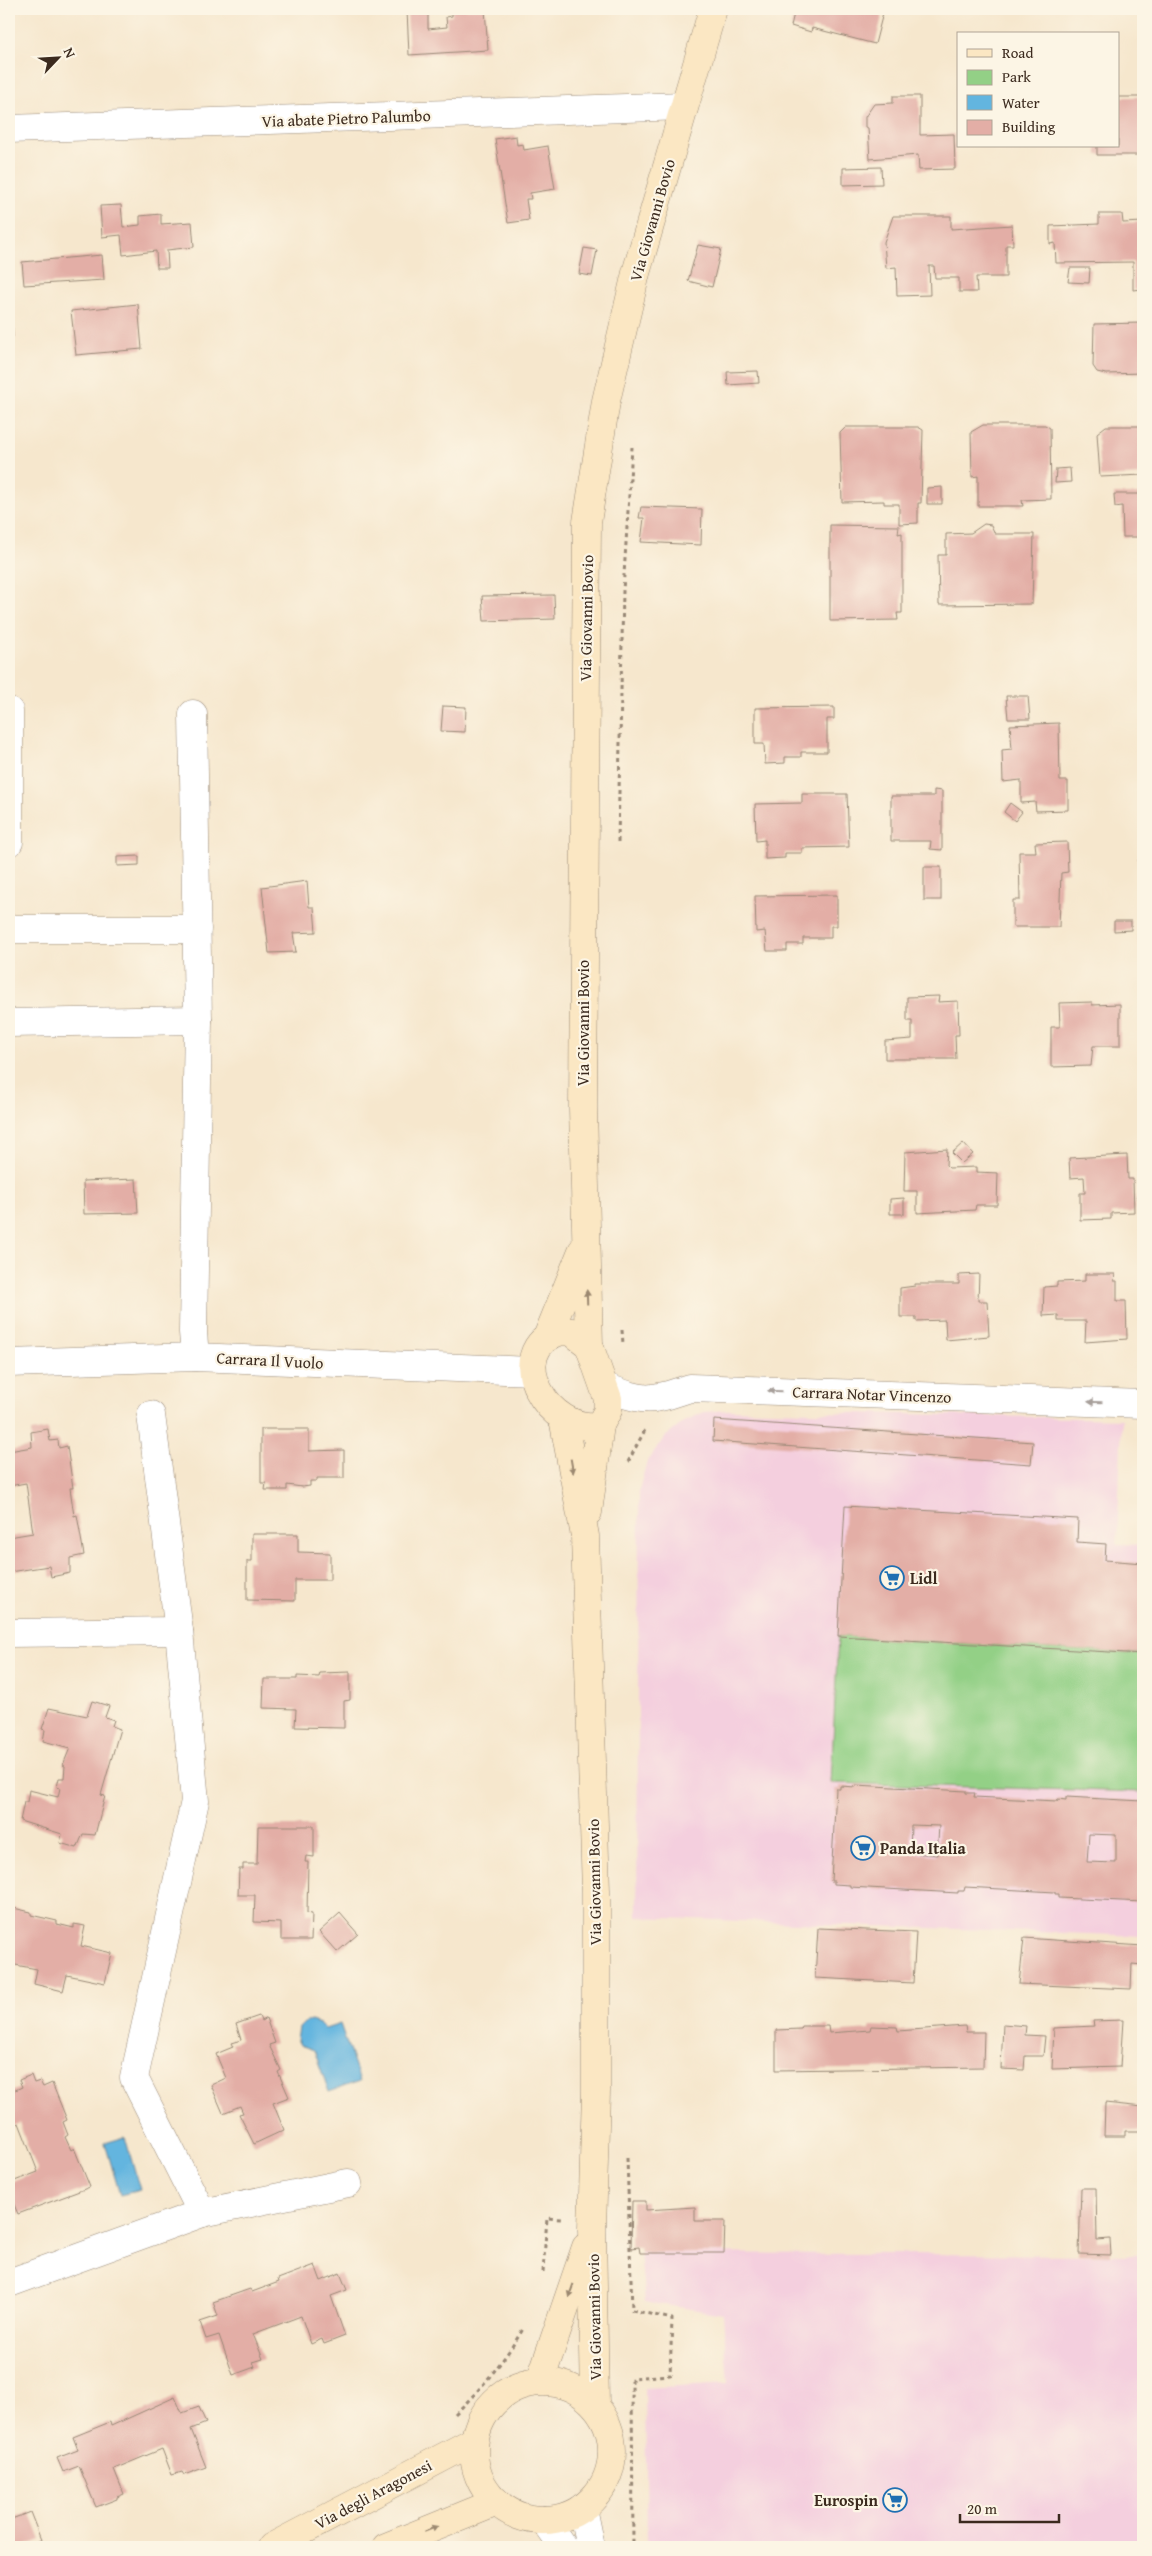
<svg xmlns="http://www.w3.org/2000/svg" width="1152" height="2556" viewBox="0 0 1152 2556" font-family="'Gentium Book Plus',serif">
<style>
.built{fill:#f4cfde}
.green{fill:#93d086;stroke:#677d52}
.water{fill:#63b5df;stroke:#4f707e}
.building{fill:#e3aea6;fill-rule:evenodd}
.lines{fill:none;stroke-linecap:round;stroke-linejoin:round}
.minor-casing{stroke:#988876;stroke-width:29}
.tertiary-casing{stroke:#988876;stroke-width:29}
.secondary-casing{stroke:#988876;stroke-width:29}
.path{stroke:#988876;stroke-width:3;stroke-dasharray:4 4;stroke-linecap:butt}
.minor{stroke:#fff;stroke-width:28}
.tertiary{stroke:#fff;stroke-width:28}
.secondary{stroke:#fbe7c3;stroke-width:28}
.oneway{fill:#9b8870}
.oneway2{fill:#a79f9a}
.labels{text-anchor:middle;stroke-width:4.5;stroke-linejoin:round;paint-order:stroke}
.street-label{font-size:16px;fill:#3b2a1e;stroke:#fcf5e5}
.poi-label{font-size:16px;font-weight:bold;fill:#3b2a1e;stroke:#fcf5e5;text-anchor:start}
</style>
<rect width="100%" height="100%" fill="#fcf5e5"/>
<filter id="ink" filterUnits="userSpaceOnUse"><feTurbulence type="fractalNoise" baseFrequency=".02" numOctaves="2"/><feDisplacementMap in="SourceGraphic" scale="10" xChannelSelector="R" yChannelSelector="G"/><feConvolveMatrix kernelMatrix="1 2 1 2 8 2 1 2 1" color-interpolation-filters="sRGB"/></filter>
<filter id="wash" filterUnits="userSpaceOnUse"><feTurbulence type="fractalNoise" baseFrequency=".0096" numOctaves="4" result="noise"/><feDisplacementMap in="SourceGraphic" scale="20" xChannelSelector="R" yChannelSelector="G"/><feGaussianBlur stdDeviation="1.12" result="paint"/><feColorMatrix in="noise" values="0 0 0 0 0 0 0 0 0 0 0 0 0 0 0 0 0 1.4 0 .05"/><feComposite in="paint" operator="in"/></filter>
<g filter="url(#wash)">
<rect width="100%" height="100%" fill="#f6e7cd"/>
<g class="built">
<path d="M 728,1410 L 1122,1419 L 1117,1544 L 1143,1545 L 1143,1654 L 839,1636 L 832,1783 L 1143,1792 L 1143,1936 L 637,1917 L 639,1490 L 647,1461 L 665,1437 L 686,1421 L 704,1412 Z"/>
<path d="M 640,2253 L 1143,2255 L 1143,2547 L 647,2547 L 645,2388 L 728,2383 L 723,2314 L 645,2302 Z"/>
</g>
<path class="green" d="M 838,1636 L 1143,1654 L 1143,1792 L 831,1783 Z"/>
<g class="water">
<path d="M 311,2021 L 320,2024 L 325,2029 L 340,2024 L 360,2081 L 329,2092 L 314,2050 L 300,2045 L 297,2039 L 299,2028 L 304,2023 Z"/>
<path d="M 125,2137 L 140,2190 L 120,2195 L 105,2143 Z"/>
</g>
<g id="blocks">
<g class="building">
<path d="M 452,9 L 485,9 L 488,50 L 409,55 L 407,10 L 428,10 L 428,29 L 447,27 L 446,17 L 452,16 Z"/>
<path d="M 795,9 L 884,9 L 875,44 L 812,28 L 811,32 L 791,26 Z"/>
<path d="M 893,96 L 920,96 L 920,135 L 954,134 L 955,169 L 919,170 L 918,155 L 870,159 L 868,128 L 865,127 L 865,117 L 874,104 L 893,103 Z"/>
<path d="M 1118,97 L 1143,97 L 1143,155 L 1097,155 L 1097,146 L 1118,146 Z"/>
<path d="M 516,136 L 517,145 L 523,144 L 524,150 L 548,146 L 555,189 L 530,193 L 531,199 L 526,199 L 529,220 L 508,223 L 495,139 Z"/>
<path d="M 881,167 L 882,184 L 843,185 L 843,168 Z"/>
<path d="M 121,205 L 123,227 L 140,225 L 140,216 L 161,214 L 161,224 L 192,222 L 194,247 L 167,250 L 168,268 L 157,268 L 156,251 L 123,255 L 121,235 L 102,237 L 100,206 Z"/>
<path d="M 1099,214 L 1122,214 L 1123,223 L 1143,222 L 1143,289 L 1133,290 L 1133,262 L 1056,263 L 1055,243 L 1050,244 L 1050,226 L 1099,224 Z"/>
<path d="M 893,216 L 951,216 L 951,229 L 1012,225 L 1013,245 L 1006,245 L 1006,277 L 976,277 L 977,292 L 959,292 L 959,278 L 935,278 L 934,266 L 929,266 L 930,295 L 897,296 L 896,267 L 886,268 L 884,242 Z"/>
<path d="M 698,245 L 721,249 L 712,287 L 688,281 Z"/>
<path d="M 584,248 L 597,250 L 592,276 L 579,274 Z"/>
<path d="M 102,255 L 104,280 L 24,285 L 22,262 Z"/>
<path d="M 1070,268 L 1090,268 L 1089,283 L 1068,282 Z"/>
<path d="M 138,304 L 142,349 L 76,355 L 71,311 Z"/>
<path d="M 9,315 L 12,315 L 13,337 L 9,337 Z"/>
<path d="M 1143,323 L 1143,373 L 1106,374 L 1097,372 L 1093,366 L 1094,324 Z"/>
<path d="M 758,371 L 759,383 L 728,385 L 727,372 Z"/>
<path d="M 983,425 L 1045,425 L 1050,428 L 1051,499 L 1022,500 L 1023,506 L 978,506 L 978,476 L 972,477 L 971,432 Z"/>
<path d="M 1106,426 L 1143,426 L 1143,475 L 1100,477 L 1097,433 Z"/>
<path d="M 846,427 L 918,427 L 923,430 L 921,503 L 918,503 L 918,523 L 899,524 L 899,504 L 884,504 L 884,501 L 842,502 L 840,433 Z"/>
<path d="M 1070,468 L 1071,482 L 1055,483 L 1056,469 Z"/>
<path d="M 942,487 L 942,504 L 927,504 L 927,488 Z"/>
<path d="M 1114,494 L 1143,494 L 1143,537 L 1123,537 L 1122,506 L 1115,507 Z"/>
<path d="M 641,507 L 702,509 L 701,545 L 641,542 L 644,518 L 639,518 Z"/>
<path d="M 984,524 L 991,525 L 995,534 L 1034,534 L 1032,604 L 939,605 L 938,555 L 946,555 L 946,534 L 971,533 Z"/>
<path d="M 830,525 L 899,526 L 898,534 L 902,533 L 902,613 L 897,613 L 898,620 L 830,621 Z"/>
<path d="M 554,595 L 555,619 L 484,621 L 482,596 Z"/>
<path d="M 1006,696 L 1028,696 L 1030,719 L 1008,719 Z"/>
<path d="M 443,706 L 466,707 L 465,732 L 441,731 Z"/>
<path d="M 834,707 L 834,719 L 827,719 L 827,752 L 801,752 L 801,757 L 785,757 L 785,763 L 765,764 L 764,744 L 755,744 L 755,708 Z"/>
<path d="M 1059,723 L 1060,781 L 1068,781 L 1068,810 L 1036,811 L 1035,802 L 1021,803 L 1021,780 L 1003,782 L 1002,750 L 1012,749 L 1010,725 Z"/>
<path d="M 934,790 L 942,791 L 942,850 L 930,849 L 931,841 L 891,841 L 891,796 L 934,796 Z"/>
<path d="M 802,794 L 847,794 L 849,847 L 802,848 L 802,853 L 785,853 L 785,858 L 765,859 L 765,840 L 756,841 L 755,804 L 802,803 Z"/>
<path d="M 1010,803 L 1022,812 L 1015,821 L 1004,812 Z"/>
<path d="M 1067,842 L 1068,872 L 1061,873 L 1059,927 L 1013,927 L 1013,900 L 1020,900 L 1019,852 L 1036,852 L 1035,843 Z"/>
<path d="M 139,856 L 139,865 L 117,866 L 117,857 Z"/>
<path d="M 1138,860 L 1143,860 L 1143,882 L 1139,881 Z"/>
<rect x="924" y="867" width="17" height="33"/>
<path d="M 307,881 L 309,907 L 314,907 L 316,932 L 293,933 L 296,952 L 269,953 L 262,887 Z"/>
<path d="M 837,895 L 837,926 L 831,926 L 831,938 L 803,938 L 803,944 L 787,944 L 787,951 L 767,951 L 765,931 L 756,932 L 755,896 Z"/>
<path d="M 1114,921 L 1131,921 L 1131,930 L 1114,931 Z"/>
<path d="M 1143,932 L 1143,948 L 1139,948 L 1138,933 Z"/>
<path d="M 939,996 L 938,1002 L 958,1001 L 959,1035 L 955,1035 L 956,1059 L 885,1059 L 885,1041 L 912,1039 L 912,1021 L 907,1021 L 907,997 Z"/>
<path d="M 1092,1002 L 1092,1005 L 1120,1004 L 1120,1046 L 1093,1046 L 1091,1066 L 1051,1067 L 1051,1027 L 1060,1027 L 1059,1003 Z"/>
<path d="M 963,1143 L 973,1154 L 962,1163 L 952,1153 Z"/>
<path d="M 947,1149 L 946,1165 L 949,1168 L 976,1167 L 976,1172 L 998,1173 L 997,1205 L 976,1205 L 975,1210 L 917,1213 L 917,1191 L 904,1191 L 905,1152 Z"/>
<path d="M 1127,1155 L 1128,1179 L 1133,1179 L 1134,1212 L 1111,1213 L 1111,1219 L 1080,1220 L 1080,1193 L 1085,1193 L 1084,1177 L 1070,1178 L 1069,1158 Z"/>
<path d="M 136,1179 L 138,1213 L 84,1214 L 83,1181 Z"/>
<path d="M 1143,1192 L 1143,1209 L 1136,1196 Z"/>
<path d="M 904,1198 L 904,1214 L 890,1214 L 890,1199 Z"/>
<path d="M 979,1274 L 978,1301 L 987,1301 L 989,1336 L 946,1340 L 945,1320 L 916,1321 L 916,1317 L 900,1317 L 900,1288 L 915,1286 L 915,1284 L 959,1284 L 959,1275 Z"/>
<path d="M 1085,1274 L 1115,1274 L 1114,1281 L 1117,1281 L 1117,1301 L 1126,1301 L 1127,1339 L 1085,1342 L 1086,1321 L 1058,1321 L 1058,1315 L 1043,1316 L 1044,1287 L 1057,1286 L 1057,1282 L 1085,1281 Z"/>
<path d="M 714,1420 L 1033,1442 L 1031,1464 L 713,1441 Z"/>
<path d="M 48,1429 L 50,1441 L 58,1440 L 59,1448 L 67,1446 L 73,1488 L 70,1488 L 74,1516 L 77,1515 L 84,1555 L 70,1558 L 70,1573 L 51,1577 L 49,1566 L 9,1572 L 9,1537 L 33,1533 L 26,1483 L 9,1486 L 9,1451 L 32,1447 L 31,1432 Z"/>
<path d="M 261,1429 L 309,1429 L 309,1451 L 344,1450 L 344,1478 L 317,1478 L 317,1481 L 310,1481 L 310,1486 L 302,1487 L 287,1485 L 287,1490 L 265,1490 L 266,1483 L 261,1483 Z"/>
<path d="M 845,1506 L 1078,1519 L 1077,1542 L 1106,1544 L 1105,1560 L 1143,1563 L 1143,1654 L 838,1636 Z"/>
<path d="M 252,1534 L 298,1534 L 298,1552 L 330,1553 L 330,1580 L 295,1580 L 295,1601 L 247,1600 L 247,1561 L 252,1561 Z"/>
<path d="M 350,1672 L 350,1700 L 344,1701 L 344,1728 L 295,1727 L 296,1709 L 263,1708 L 264,1679 L 297,1679 L 297,1676 L 319,1677 L 320,1673 Z"/>
<path d="M 92,1701 L 109,1706 L 105,1717 L 114,1720 L 112,1726 L 120,1729 L 101,1795 L 105,1796 L 95,1835 L 83,1834 L 77,1848 L 60,1843 L 62,1834 L 20,1821 L 24,1802 L 27,1802 L 29,1790 L 58,1797 L 60,1788 L 57,1787 L 59,1778 L 64,1778 L 65,1766 L 63,1765 L 70,1748 L 43,1741 L 45,1730 L 42,1729 L 49,1708 L 87,1716 Z"/>
<path d="M 856,1785 L 966,1791 L 966,1793 L 975,1793 L 974,1797 L 1057,1801 L 1058,1799 L 1066,1800 L 1066,1797 L 1143,1801 L 1143,1902 L 1059,1898 L 1059,1894 L 1055,1894 L 1055,1892 L 965,1887 L 964,1891 L 958,1891 L 958,1893 L 850,1887 L 850,1885 L 834,1884 L 834,1881 L 831,1881 L 836,1789 L 840,1789 L 840,1786 L 856,1787 ZM 911,1825 L 939,1826 L 937,1855 L 910,1853 ZM 1089,1834 L 1116,1835 L 1116,1863 L 1087,1862 Z"/>
<path d="M 258,1826 L 314,1826 L 314,1857 L 306,1856 L 305,1862 L 308,1862 L 307,1913 L 312,1914 L 311,1940 L 281,1940 L 281,1923 L 254,1922 L 255,1895 L 238,1895 L 239,1869 L 243,1869 L 243,1864 L 257,1864 Z"/>
<path d="M 9,1907 L 31,1912 L 31,1915 L 57,1921 L 57,1924 L 74,1928 L 74,1924 L 85,1926 L 81,1946 L 112,1953 L 105,1983 L 67,1975 L 63,1991 L 34,1984 L 37,1969 L 10,1964 L 13,1947 L 10,1947 L 13,1935 L 9,1935 Z"/>
<path d="M 340,1913 L 358,1934 L 337,1952 L 319,1932 Z"/>
<path d="M 818,1928 L 916,1932 L 913,1983 L 815,1978 Z"/>
<path d="M 1024,1938 L 1143,1946 L 1143,1965 L 1132,1964 L 1131,1989 L 1019,1984 Z"/>
<path d="M 259,2016 L 261,2021 L 266,2018 L 275,2043 L 269,2045 L 281,2070 L 278,2072 L 289,2097 L 273,2103 L 284,2130 L 254,2144 L 239,2114 L 243,2113 L 240,2106 L 223,2113 L 211,2085 L 226,2078 L 216,2054 L 233,2047 L 231,2043 L 241,2040 L 236,2024 Z"/>
<path d="M 1123,2020 L 1120,2067 L 1052,2069 L 1054,2028 L 1094,2026 L 1093,2021 Z"/>
<path d="M 1003,2024 L 1026,2026 L 1025,2035 L 1045,2036 L 1043,2056 L 1025,2056 L 1024,2070 L 1001,2069 Z"/>
<path d="M 802,2026 L 828,2026 L 829,2033 L 870,2030 L 871,2026 L 897,2027 L 898,2031 L 965,2026 L 966,2032 L 984,2032 L 983,2067 L 776,2070 L 776,2030 L 801,2029 Z"/>
<path d="M 31,2075 L 34,2083 L 40,2081 L 43,2087 L 52,2083 L 67,2120 L 63,2122 L 68,2135 L 65,2137 L 71,2150 L 74,2148 L 90,2187 L 18,2214 L 9,2193 L 14,2191 L 12,2182 L 38,2172 L 19,2123 L 9,2128 L 9,2093 L 22,2087 L 19,2080 Z"/>
<path d="M 1105,2103 L 1143,2107 L 1143,2131 L 1125,2131 L 1125,2136 L 1104,2136 Z"/>
<path d="M 1081,2188 L 1096,2188 L 1097,2240 L 1110,2239 L 1111,2255 L 1079,2254 Z"/>
<path d="M 632,2201 L 646,2201 L 646,2210 L 695,2207 L 695,2221 L 725,2221 L 724,2253 L 640,2253 L 639,2247 L 631,2248 Z"/>
<path d="M 315,2265 L 321,2281 L 340,2273 L 347,2290 L 331,2296 L 345,2336 L 324,2344 L 322,2339 L 311,2344 L 301,2316 L 253,2334 L 263,2359 L 253,2362 L 255,2367 L 233,2375 L 219,2335 L 206,2339 L 200,2322 L 218,2316 L 213,2302 L 250,2289 L 252,2292 L 279,2282 L 278,2279 Z"/>
<path d="M 175,2397 L 182,2413 L 199,2407 L 206,2423 L 191,2429 L 206,2467 L 184,2475 L 182,2472 L 172,2475 L 162,2449 L 114,2469 L 124,2494 L 117,2497 L 117,2499 L 96,2507 L 79,2466 L 63,2472 L 57,2458 L 78,2450 L 73,2437 L 110,2422 L 111,2426 Z"/>
<path d="M 30,2512 L 41,2540 L 22,2547 L 9,2547 L 9,2520 Z"/>
</g>
</g>
</g>
<g filter="url(#ink)">
<use href="#blocks" fill-opacity="0" stroke="#988876" stroke-width="1"/>
<g class="lines">
<g class="minor-casing">
<g id="minor">
<path d="M 9,129 L 684,106"/>
<path d="M 9,711 L 9,842"/>
<path d="M 193,714 L 198,1020 L 193,1332 L 195,1357"/>
<path d="M 9,929 L 197,929"/>
<path d="M 9,1023 L 198,1020"/>
<path d="M 9,1363 L 195,1357 L 531,1371"/>
<path d="M 605,1387 C 646,1402 648,1402 690,1388 L 1143,1404"/>
<path d="M 9,1633 L 179,1631"/>
<path d="M 202,2213 L 348,2183"/>
<path d="M 9,2283 L 202,2213 L 134,2078 L 195,1801 L 179,1631 L 151,1415"/>
</g>
</g>
<g class="tertiary-casing">
<g id="tertiary">
<path d="M 582,2508 L 590,2547"/>
<path d="M 544,2520 L 563,2547"/>
</g>
</g>
<g class="secondary-casing">
<g id="secondary">
<path d="M 561,1331 L 572,1332 L 589,1345 L 608,1399 L 608,1410 L 600,1425 C 550,1437 499,1351 561,1331 Z"/>
<path d="M 548,1335 L 582,1251"/>
<path d="M 589,1345 L 583,1108 L 587,522 L 606,401 L 636,273 L 713,9"/>
<path d="M 563,1418 L 585,1536 L 596,1891 L 596,2091 L 592,2229 L 595,2405"/>
<path d="M 588,1512 L 600,1425"/>
<path d="M 540,2381 L 586,2247"/>
<circle cx="543" cy="2451" r="69"/>
<path d="M 272,2547 L 474,2441"/>
<path d="M 386,2547 L 497,2502"/>
</g>
</g>
<g class="path">
<path d="M 618,842 L 623,591 L 632,447"/>
<path d="M 622,1330 L 623,1344"/>
<path d="M 628,1462 L 646,1428"/>
<path d="M 627,2158 L 632,2310 L 672,2319 L 670,2375 L 632,2378 L 633,2547"/>
<path d="M 543,2272 L 547,2218 L 562,2219"/>
<path d="M 455,2414 C 482,2388 504,2361 523,2329"/>
</g>
<use href="#minor" class="minor"/>
<use href="#tertiary" class="tertiary"/>
<use href="#secondary" class="secondary"/>
</g>
<defs><path id="oneway-solid" d="M-6-.8H1V-3.2L6.5 0L1 3.2V.8H-6Z" transform="scale(1.25)"/></defs>
<g class="oneway">
<use href="#oneway-solid" transform="translate(587 1297) rotate(-92)"/>
<use href="#oneway-solid" transform="translate(572 1466) rotate(80)"/>
<use href="#oneway-solid" transform="translate(571 2291) rotate(109)"/>
<use href="#oneway-solid" transform="translate(431 2529) rotate(-22)"/>
</g>
<g class="oneway2">
<use href="#oneway-solid" transform="translate(775 1391) rotate(-178)"/>
<use href="#oneway-solid" transform="translate(1095 1402) rotate(-178)"/>
</g>
</g>
<defs>
<g id="supermarket-ring" transform="scale(1.25)"><circle r="9.5" fill="#fcf5e5" stroke="#1f6fb2" stroke-width="1.5"/><path d="M-6-5.5h2.5l.6 2H6L4.5 2H-2.5L-4.4-4H-6ZM-1.5 3.2a1.3 1.3 0 1 0 .1 0ZM3 3.2a1.3 1.3 0 1 0 .1 0Z" fill="#1f6fb2"/></g>
</defs>
<g fill-rule="evenodd">
<use href="#supermarket-ring" x="892" y="1578"/>
<use href="#supermarket-ring" x="863" y="1848"/>
<use href="#supermarket-ring" x="895" y="2500"/>
</g>
<g class="labels">
<g class="street-label">
<text transform="translate(346 118) rotate(-2)" y="6">Via abate Pietro Palumbo</text>
<text transform="translate(652 220) rotate(-74)" y="6">Via Giovanni Bovio</text>
<text transform="translate(586 618) rotate(-89)" y="6">Via Giovanni Bovio</text>
<text transform="translate(583 1023) rotate(-90)" y="6">Via Giovanni Bovio</text>
<text transform="translate(270 1360) rotate(3)" y="6">Carrara Il Vuolo</text>
<text transform="translate(872 1394) rotate(2)" y="6">Carrara Notar Vincenzo</text>
<text transform="translate(594 1882) rotate(-91)" y="6">Via Giovanni Bovio</text>
<text transform="translate(594 2317) rotate(-91)" y="6">Via Giovanni Bovio</text>
<text transform="translate(373 2494) rotate(-28)" y="6">Via degli Aragonesi</text>
</g>
<g class="poi-label">
<text x="910" y="1584">Lidl</text>
<text x="880" y="1854">Panda Italia</text>
<text x="878" y="2506" text-anchor="end">Eurospin</text>
</g>
</g>
<rect width="1152" height="2556" fill="none" stroke="#fcf5e5" stroke-width="30"/>
<rect x="957" y="32" width="162" height="115" fill="#fcf5e5" stroke="#afa495"/>
<rect x="967" y="49" width="25" height="8" fill="#fbe7c3" stroke="#afa495"/>
<text x="1002" y="58" font-size="15" fill="#3b2a1e">Road</text>
<rect x="967" y="70" width="25" height="15" fill="#93d086" stroke="#afa495"/>
<text x="1002" y="82" font-size="15" fill="#3b2a1e">Park</text>
<rect x="967" y="95" width="25" height="15" fill="#63b5df" stroke="#afa495"/>
<text x="1002" y="108" font-size="15" fill="#3b2a1e">Water</text>
<rect x="967" y="120" width="25" height="15" fill="#e3aea6" stroke="#afa495"/>
<text x="1002" y="132" font-size="15" fill="#3b2a1e">Building</text>
<g transform="translate(58 58) rotate(65)" stroke="#fcf5e5" stroke-width="4" paint-order="stroke">
<path d="M0-4L9 19L0 12L-9 19Z" fill="#3b2a1e"/>
<text y="-8" font-size="14" font-weight="bold" text-anchor="middle" fill="#3b2a1e">N</text>
</g>
<path d="M960 2514v8h99v-8" fill="none" stroke="#3b2a1e" stroke-width="2.5"/>
<text x="967" y="2514" font-size="15" fill="#3b2a1e" stroke="#fcf5e5" stroke-width="4" paint-order="stroke">20 m</text>
</svg>
